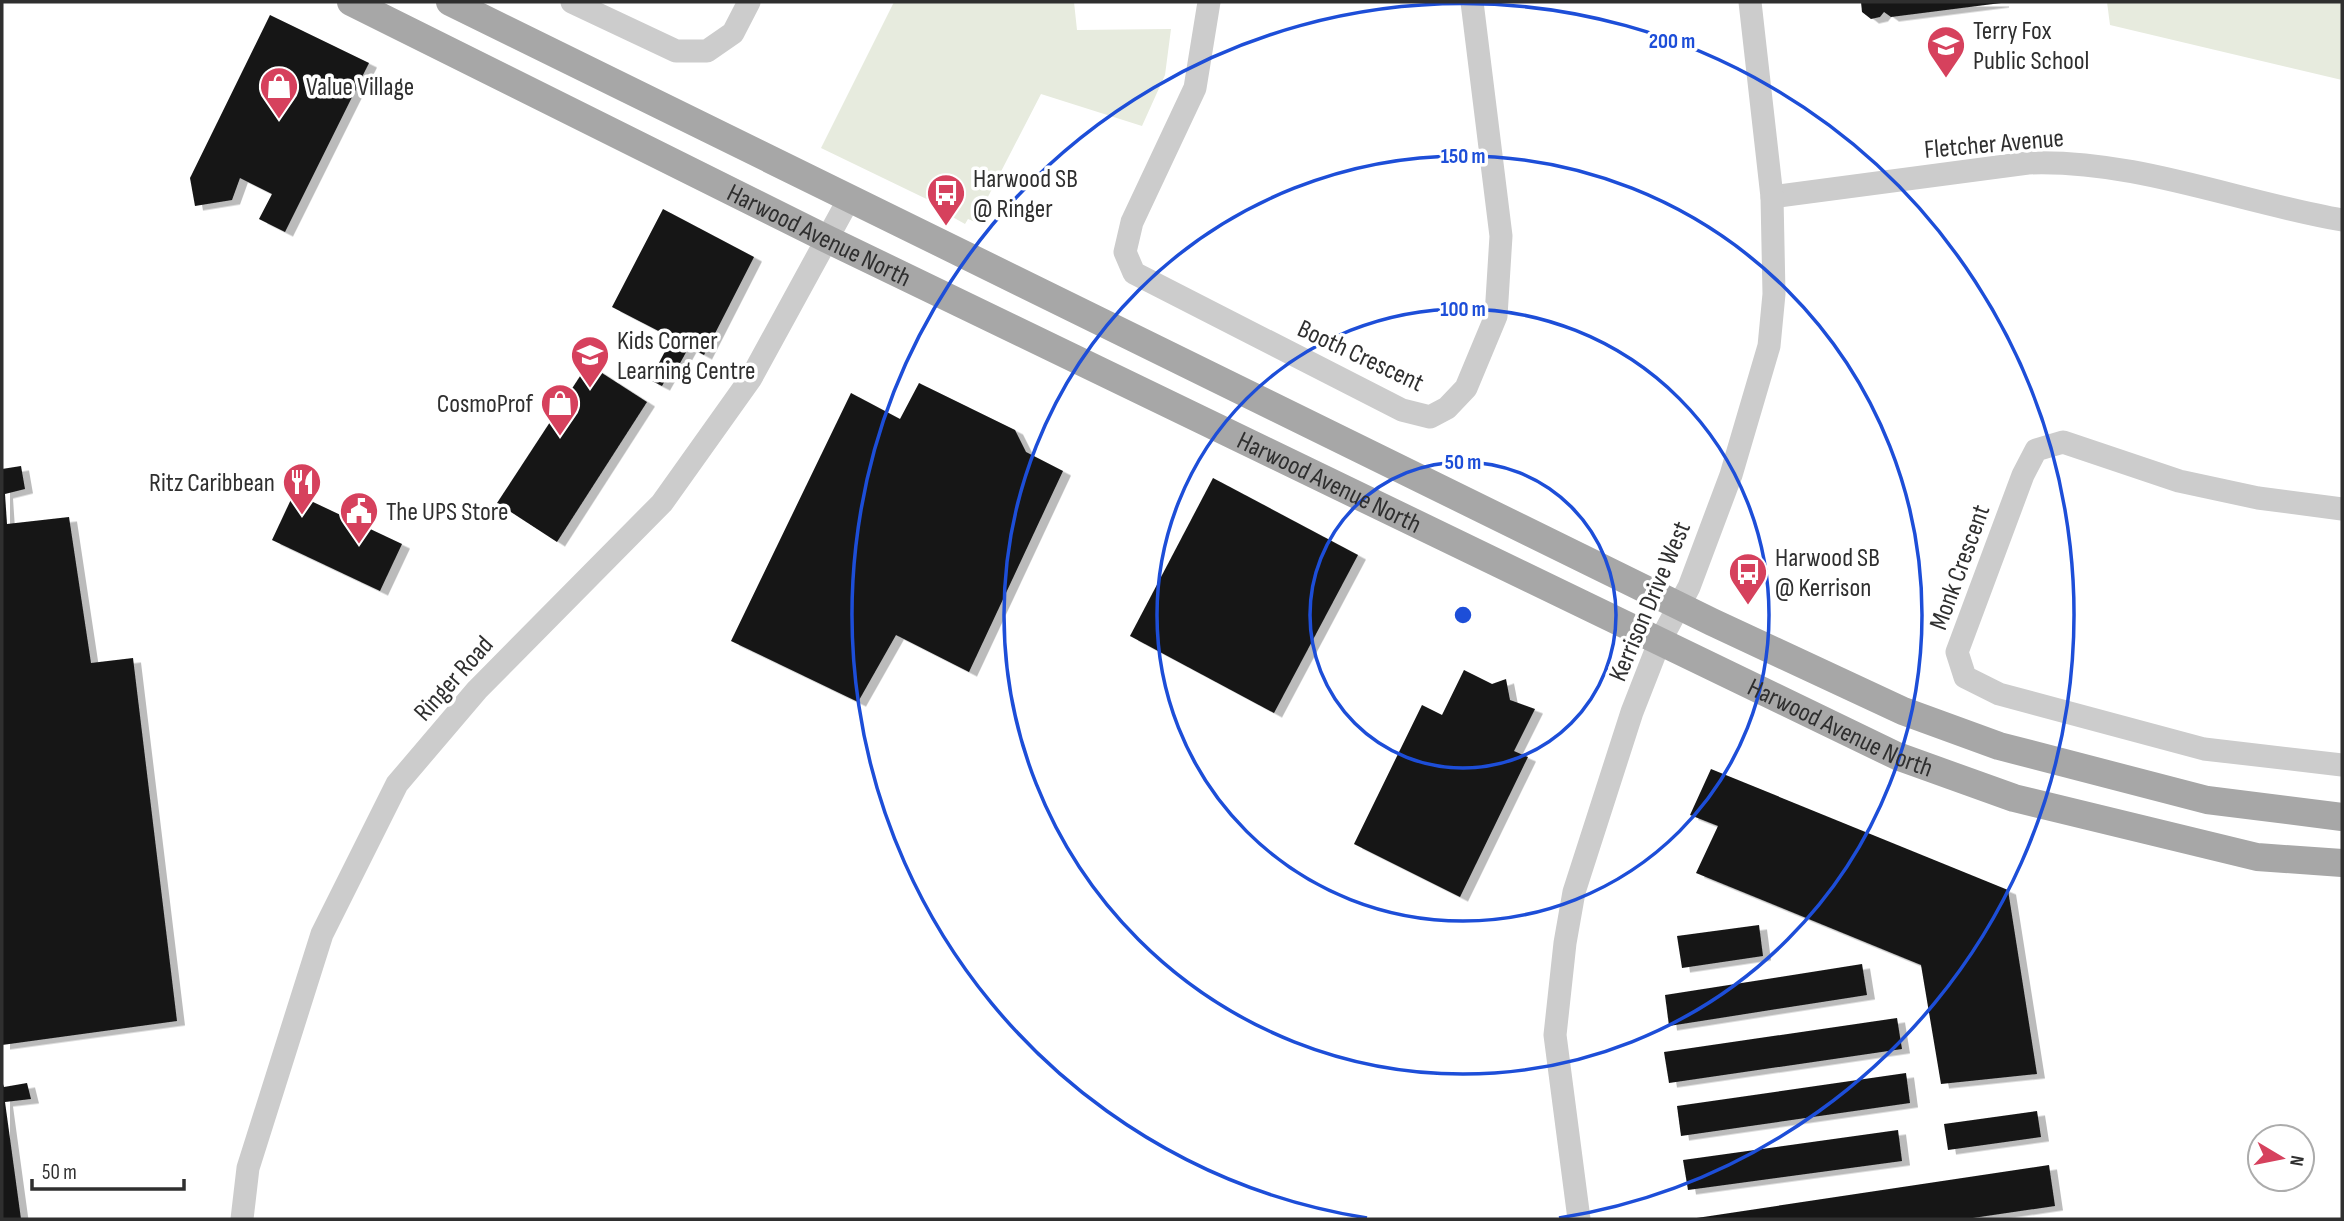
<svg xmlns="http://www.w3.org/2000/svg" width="2344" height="1221" viewBox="0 0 2344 1221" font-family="'Sofia Sans Condensed',sans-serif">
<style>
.green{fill:#e7ebde}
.building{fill:#161616;filter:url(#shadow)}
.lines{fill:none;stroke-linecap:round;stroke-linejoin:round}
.minor{stroke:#ccc;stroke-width:23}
.major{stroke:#a7a7a7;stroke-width:28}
.ring{fill:none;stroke:#1d4ed8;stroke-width:3.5}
.labels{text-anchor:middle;stroke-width:7;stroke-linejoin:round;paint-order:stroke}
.poi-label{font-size:26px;fill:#2f2f2f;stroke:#fff;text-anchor:start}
.street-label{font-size:26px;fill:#2f2f2f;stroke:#fff}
.centre{fill:#1d4ed8;stroke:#fff;stroke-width:3.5}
.ring-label{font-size:21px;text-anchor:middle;font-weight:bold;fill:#1d4ed8;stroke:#fff;stroke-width:7;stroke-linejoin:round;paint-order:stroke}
</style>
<defs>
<filter id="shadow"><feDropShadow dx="8" dy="4.5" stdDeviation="0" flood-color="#0004"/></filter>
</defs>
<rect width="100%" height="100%" fill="#fff"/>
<g class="green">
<path d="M 894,2 L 1074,2 L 1077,30 L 1171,29 L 1165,75 L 1142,126 L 1041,94 L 975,222 L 968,219 L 965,224 L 940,210 L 941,206 L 821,148 Z"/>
<path d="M 2107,2 L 2342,2 L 2342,80 L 2110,25 Z"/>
</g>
<g class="building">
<path d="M 1861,2 L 2001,2 L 2001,3 L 1891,17 L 1884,12 L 1880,17 L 1871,19 L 1862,12 Z"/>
<path d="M 270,15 L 369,63 L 285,232 L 259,219 L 272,194 L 240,178 L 232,200 L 195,206 L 190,178 Z"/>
<path d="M 663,209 L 754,257 L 704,355 L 689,347 L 679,365 L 675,363 L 662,386 L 650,380 L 672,338 L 612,307 Z"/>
<path d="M 588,364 L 647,402 L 557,542 L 497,503 Z"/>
<path d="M 919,383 L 1015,430 L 1026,452 L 1063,471 L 969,672 L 896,635 L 858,702 L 731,641 L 851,393 L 900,419 Z"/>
<path d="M 21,466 L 25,489 L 5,494 L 7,524 L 69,517 L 91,663 L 133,658 L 177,1021 L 2,1045 L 2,469 Z"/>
<path d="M 1213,478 L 1358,555 L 1274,713 L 1130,636 Z"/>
<path d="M 294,493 L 402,544 L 380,591 L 272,540 Z"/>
<path d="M 1464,670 L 1492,684 L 1506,679 L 1510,700 L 1535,709 L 1514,751 L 1528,757 L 1460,897 L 1354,844 L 1422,705 L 1442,715 Z"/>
<path d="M 1711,769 L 2008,890 L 2037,1074 L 1941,1084 L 1921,965 L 1696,873 L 1718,826 L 1690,815 Z"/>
<path d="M 1759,925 L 1763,956 L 1682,968 L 1677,936 Z"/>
<path d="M 1862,964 L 1867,995 L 1669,1026 L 1665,995 Z"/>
<path d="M 1897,1018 L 1902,1049 L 1669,1083 L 1664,1052 Z"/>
<path d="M 1906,1073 L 1910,1103 L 1681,1136 L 1677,1106 Z"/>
<path d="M 2,1081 L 4,1087 L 27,1083 L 31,1099 L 5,1102 L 21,1219 L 2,1219 Z"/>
<path d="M 2037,1111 L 2041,1137 L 1948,1150 L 1944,1124 Z"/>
<path d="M 1898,1130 L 1902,1161 L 1688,1190 L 1683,1160 Z"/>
<path d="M 2049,1165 L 2055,1206 L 1966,1219 L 1690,1219 Z"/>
</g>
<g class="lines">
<g class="minor">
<path d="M 572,2 L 676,51 L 707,51 L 733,33 L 749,2"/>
<path d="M 1209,2 L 1195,88 L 1132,222 L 1125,252 L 1134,273 L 1402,410 L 1430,417 L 1447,408 L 1466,388 L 1496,316 L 1501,236 L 1472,2"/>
<path d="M 1772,197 L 2028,163 C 2135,159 2238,202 2342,220"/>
<path d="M 2342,509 L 2258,498 L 2179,481 L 2063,442 L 2036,450 L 2023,475 L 1957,652 L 1965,677 L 1999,694 L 2204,749 L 2342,765"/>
<path d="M 242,1219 L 248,1168 L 322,934 L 397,784 L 477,690 L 662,503 L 751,378 L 850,197"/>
<path d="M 1579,1219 L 1555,1035 L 1565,943 L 1574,892 L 1632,712 L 1659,643 L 1689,587 L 1731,475 L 1769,346 L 1774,294 L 1772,197 L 1750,2"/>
</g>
<g class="major">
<path id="s1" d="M 351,2 L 827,239 L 1897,756 L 2014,798 L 2257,857 L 2342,863"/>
<path d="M 450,2 L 1712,622 L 1903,711 L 1999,746 L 2207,800 L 2342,817"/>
</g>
</g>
<g class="ring">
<circle cx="1463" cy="615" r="153"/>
<circle cx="1463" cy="615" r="306"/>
<circle cx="1463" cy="615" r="459"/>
<path d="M1367 1218A611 611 0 1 1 1559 1218"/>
</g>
<defs>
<g id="school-pin" transform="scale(2.0125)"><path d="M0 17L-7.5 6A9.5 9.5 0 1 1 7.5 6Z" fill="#d6415d" stroke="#fff"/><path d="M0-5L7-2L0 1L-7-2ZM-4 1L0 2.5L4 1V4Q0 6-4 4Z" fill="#fff"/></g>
<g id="shop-pin" transform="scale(2.0125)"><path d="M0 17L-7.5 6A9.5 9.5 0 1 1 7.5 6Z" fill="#d6415d" stroke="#fff"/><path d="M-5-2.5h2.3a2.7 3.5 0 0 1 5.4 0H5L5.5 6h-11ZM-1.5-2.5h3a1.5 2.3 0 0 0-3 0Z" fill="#fff"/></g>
<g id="bus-pin" transform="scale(2.0125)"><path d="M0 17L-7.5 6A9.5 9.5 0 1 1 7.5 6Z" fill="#d6415d" stroke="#fff"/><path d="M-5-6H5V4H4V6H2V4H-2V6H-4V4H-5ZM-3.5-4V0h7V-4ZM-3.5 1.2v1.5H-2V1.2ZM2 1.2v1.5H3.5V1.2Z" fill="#fff"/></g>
<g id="restaurant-pin" transform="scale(2.0125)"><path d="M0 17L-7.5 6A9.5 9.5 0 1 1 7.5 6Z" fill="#d6415d" stroke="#fff"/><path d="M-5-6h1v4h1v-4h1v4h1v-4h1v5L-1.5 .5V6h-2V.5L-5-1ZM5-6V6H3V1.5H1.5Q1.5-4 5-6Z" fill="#fff"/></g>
<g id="civic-pin" transform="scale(2.0125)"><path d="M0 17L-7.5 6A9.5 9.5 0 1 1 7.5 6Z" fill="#d6415d" stroke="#fff"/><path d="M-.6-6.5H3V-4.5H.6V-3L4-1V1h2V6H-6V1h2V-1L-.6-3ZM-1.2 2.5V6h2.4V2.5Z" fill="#fff"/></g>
</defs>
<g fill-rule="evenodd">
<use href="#school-pin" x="1946" y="45"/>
<use href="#shop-pin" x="279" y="86"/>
<use href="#bus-pin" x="946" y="193"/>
<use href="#school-pin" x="590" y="355"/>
<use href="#shop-pin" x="560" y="403"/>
<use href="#restaurant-pin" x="302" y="482"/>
<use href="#civic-pin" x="359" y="511"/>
<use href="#bus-pin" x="1748" y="572"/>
</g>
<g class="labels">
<g class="poi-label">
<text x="1973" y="39">Terry Fox<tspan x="1973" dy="30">Public School</tspan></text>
<text x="306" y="95">Value Village</text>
<text x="973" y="187">Harwood SB<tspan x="973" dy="30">@ Ringer</tspan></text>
<text x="617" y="349">Kids Corner<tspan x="617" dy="30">Learning Centre</tspan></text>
<text x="533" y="412" text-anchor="end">CosmoProf</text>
<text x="275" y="491" text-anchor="end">Ritz Caribbean</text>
<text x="386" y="520">The UPS Store</text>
<text x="1775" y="566">Harwood SB<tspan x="1775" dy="30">@ Kerrison</tspan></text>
</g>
<g class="street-label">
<text transform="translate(1994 143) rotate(-5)" y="9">Fletcher Avenue</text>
<text dy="9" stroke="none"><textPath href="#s1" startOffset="523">Harwood Avenue North</textPath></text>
<text transform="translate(1361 355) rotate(25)" y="9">Booth Crescent</text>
<text dy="9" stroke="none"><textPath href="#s1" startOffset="1090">Harwood Avenue North</textPath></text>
<text transform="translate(1959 567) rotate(-70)" y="9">Monk Crescent</text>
<text transform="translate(1649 601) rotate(-67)" y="9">Kerrison Drive West</text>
<text transform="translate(453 678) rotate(-48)" y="9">Ringer Road</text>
<text dy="9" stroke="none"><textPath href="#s1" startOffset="1657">Harwood Avenue North</textPath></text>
</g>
</g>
<circle cx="1463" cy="615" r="10" class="centre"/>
<g class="ring-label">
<text x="1672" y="48">200 m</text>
<text x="1463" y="163">150 m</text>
<text x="1463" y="316">100 m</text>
<text x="1463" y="469">50 m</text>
</g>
<rect width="2344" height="1221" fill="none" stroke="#2f2f2f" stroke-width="7"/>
<g transform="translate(2281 1158) rotate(100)"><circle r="33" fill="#ffffff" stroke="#acacac" stroke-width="2"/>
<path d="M0-5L12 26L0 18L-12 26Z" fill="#d6415d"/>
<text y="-10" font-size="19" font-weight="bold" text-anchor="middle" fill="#2f2f2f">N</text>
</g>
<path d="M32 1179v10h152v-10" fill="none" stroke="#2f2f2f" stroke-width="3.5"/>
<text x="42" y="1179" font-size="21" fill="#2f2f2f" stroke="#ffffff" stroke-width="5" paint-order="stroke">50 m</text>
</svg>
